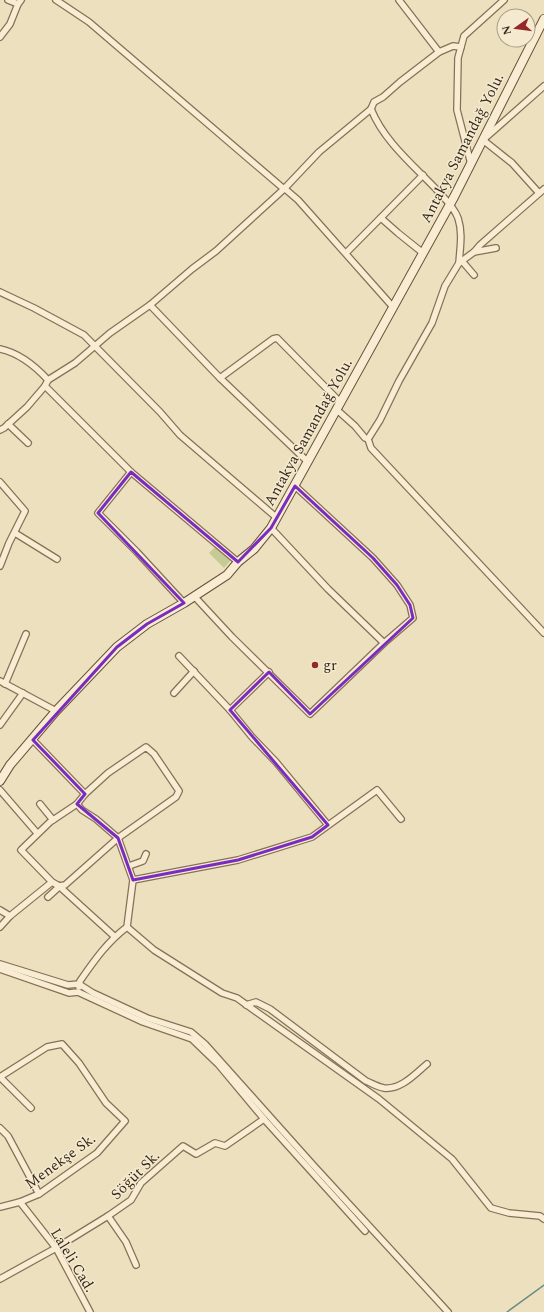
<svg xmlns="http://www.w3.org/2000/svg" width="544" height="1312" viewBox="0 0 544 1312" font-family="Spectral,serif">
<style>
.green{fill:#c4cb94}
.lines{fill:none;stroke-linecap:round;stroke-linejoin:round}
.stream{stroke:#6a8d84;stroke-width:1.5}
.street-casing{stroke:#867158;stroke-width:8}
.secondary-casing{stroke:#68523b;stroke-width:10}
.street{stroke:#f8edd2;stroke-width:5.5}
.secondary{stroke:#f8edd2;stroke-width:8}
.marked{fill:none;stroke:#7b2cbf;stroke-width:3;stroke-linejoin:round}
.poi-dot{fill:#952828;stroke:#f5eacf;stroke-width:1.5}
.labels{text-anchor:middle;stroke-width:3;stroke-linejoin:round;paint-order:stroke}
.street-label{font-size:15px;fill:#35291c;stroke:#f5eacf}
.poi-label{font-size:15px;fill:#35291c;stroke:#f5eacf;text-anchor:start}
</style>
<rect width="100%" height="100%" fill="#ede0bf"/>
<path class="green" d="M 216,546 L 231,560 L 224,568 L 209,553 Z"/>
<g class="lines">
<path class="stream" d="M 507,1312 L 544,1285"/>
<g class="street-casing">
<g id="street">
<path d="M 8,0 L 18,4"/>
<path d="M 56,0 L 89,22 L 284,189"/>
<path d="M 399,0 L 439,52"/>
<path d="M 0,37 L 10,24 L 18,4 L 21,0"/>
<path d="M 371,109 C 384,141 412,164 436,189 C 444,198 454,207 458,218 C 463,233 460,248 459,263"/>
<path d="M 471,164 L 457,110 L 458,58 L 464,36 L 504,0"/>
<path d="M 284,188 L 298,200 L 393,307"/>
<path d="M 539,193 L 512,163 L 483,140 L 544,86"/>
<path d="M 381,218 L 398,233 L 423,253"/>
<path d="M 474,252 L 480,245 L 544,189"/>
<path d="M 346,253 L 423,175"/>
<path d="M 462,261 L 474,275"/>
<path d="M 0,292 L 34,308 L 84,335 L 160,412 L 180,435 L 277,518"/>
<path d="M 150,305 L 220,378 L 308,462"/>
<path d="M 0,349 C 19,353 36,367 48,380"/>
<path d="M 220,378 L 273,339 L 277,338 L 340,402"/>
<path d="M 45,386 L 131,472 L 238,562"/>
<path d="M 336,409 L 355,426 L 365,438 L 368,439 L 371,448 L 544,633"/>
<path d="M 8,424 L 28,443"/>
<path d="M 0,430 L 4,428 L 27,407 L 45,386 L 48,380 L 75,363 L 110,333 L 150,305 L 192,269 L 216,251 L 284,189 L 319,152 L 371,109 L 374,102 L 383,97 L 400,82 L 439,52 L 453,46 L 461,47"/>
<path d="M 368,439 L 380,420 L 399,381 L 432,323 L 445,286 L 459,263 L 474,252 L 496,248"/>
<path d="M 131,472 L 98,513 L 137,552 L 184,603"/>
<path d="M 0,482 L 25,511 L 9,543 L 0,566"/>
<path d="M 271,528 L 328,589 L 384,643"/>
<path d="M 15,533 L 57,559"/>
<path d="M 194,596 L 232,637 L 310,714 L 384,643 L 413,618 L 410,605 L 397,585 L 373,558 L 295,486"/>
<path d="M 179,656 L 230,710 L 252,737 L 276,762 L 328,825"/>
<path d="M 0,681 L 56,711"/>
<path d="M 5,684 L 26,634"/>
<path d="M 174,693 L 194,671"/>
<path d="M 230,710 L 269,672"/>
<path d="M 0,725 L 23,693"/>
<path d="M 33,740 L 85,794"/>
<path d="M 0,790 L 37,833"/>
<path d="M 40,804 L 53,820"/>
<path d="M 77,804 L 82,810 L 96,819 L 118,838 L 133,880 L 127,927 C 107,942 94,961 80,981 L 79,987"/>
<path d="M 129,866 L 143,861 L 146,854"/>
<path d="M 133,880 L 238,860 L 312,837 L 377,790 L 401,819"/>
<path d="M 59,886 L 114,936"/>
<path d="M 48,897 L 60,886"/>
<path d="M 0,910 L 10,916"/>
<path d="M 0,927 L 10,916 L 52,882 L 21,850 L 50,822 L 77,804 L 85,794 L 108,773 L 146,747 L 154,754 L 179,791 L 176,797 L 118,838 L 65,885 L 59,886 L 52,882"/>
<path d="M 127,927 L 154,950 L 222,993 L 237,998 L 379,1099 L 452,1159 L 491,1208 L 509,1213 L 540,1216 L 544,1219"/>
<path d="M 0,964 L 68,985 L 79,984 L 93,993 L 147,1018 L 191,1032 L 205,1044 L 314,1166 L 448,1312"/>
<path d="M 0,969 L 69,993 L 78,992 L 143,1022 L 192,1039 L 218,1064 L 264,1119 L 365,1231"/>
<path d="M 246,1005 L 256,1002 L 270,1009 L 366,1081 C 371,1083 378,1087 384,1088 C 401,1090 415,1074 427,1064"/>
<path d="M 0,1128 L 8,1136 L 39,1194"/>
<path d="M 20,1202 L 56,1248 L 90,1312"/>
<path d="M 0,1207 L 20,1202 L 39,1194 L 97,1153 L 125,1121 L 106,1103 L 79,1063 L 62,1044 L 47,1047 L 0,1077 L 31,1108"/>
<path d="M 108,1216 L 126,1242 L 136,1265"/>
<path d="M 0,1279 L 56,1248 L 108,1216 L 131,1200 L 141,1183 L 183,1146 L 196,1154 L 215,1143 L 225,1146 L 264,1119"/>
</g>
</g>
<g class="secondary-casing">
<path id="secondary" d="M 0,781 L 10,765 L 56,711 L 117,647 L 147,624 L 184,603 L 227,575 L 238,562 L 254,549 L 271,528 L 454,197 L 544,19"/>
</g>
<use href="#street" class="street"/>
<use href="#secondary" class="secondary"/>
</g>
<path class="marked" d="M 131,472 L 238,562 L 271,528 L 295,486 L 373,558 L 397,585 L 410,605 L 413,618 L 310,714 L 269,672 L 230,710 L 328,825 L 312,837 L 238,860 L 133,880 L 118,838 L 77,804 L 85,794 L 33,740 L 117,647 L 147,624 L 184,603 L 98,513 Z"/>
<circle class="poi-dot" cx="315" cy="665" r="4"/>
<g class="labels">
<g class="street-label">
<text transform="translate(462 148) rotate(-63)" y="5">Antakya Samandağ Yolu.</text>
<text transform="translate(308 432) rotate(-61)" y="5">Antakya Samandağ Yolu.</text>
<text transform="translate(60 1161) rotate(-36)" y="5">Menekşe Sk.</text>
<text transform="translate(135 1175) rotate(-45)" y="5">Söğüt Sk.</text>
<text transform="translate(73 1260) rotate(59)" y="5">Laleli Cad.</text>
</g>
<g class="poi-label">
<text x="323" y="670">gr</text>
</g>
</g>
<g transform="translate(516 28) rotate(256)"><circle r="19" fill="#f5eacf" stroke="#a89d87"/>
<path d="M0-3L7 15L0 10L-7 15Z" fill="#952828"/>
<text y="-6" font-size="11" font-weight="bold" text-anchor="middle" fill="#35291c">N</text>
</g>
</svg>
